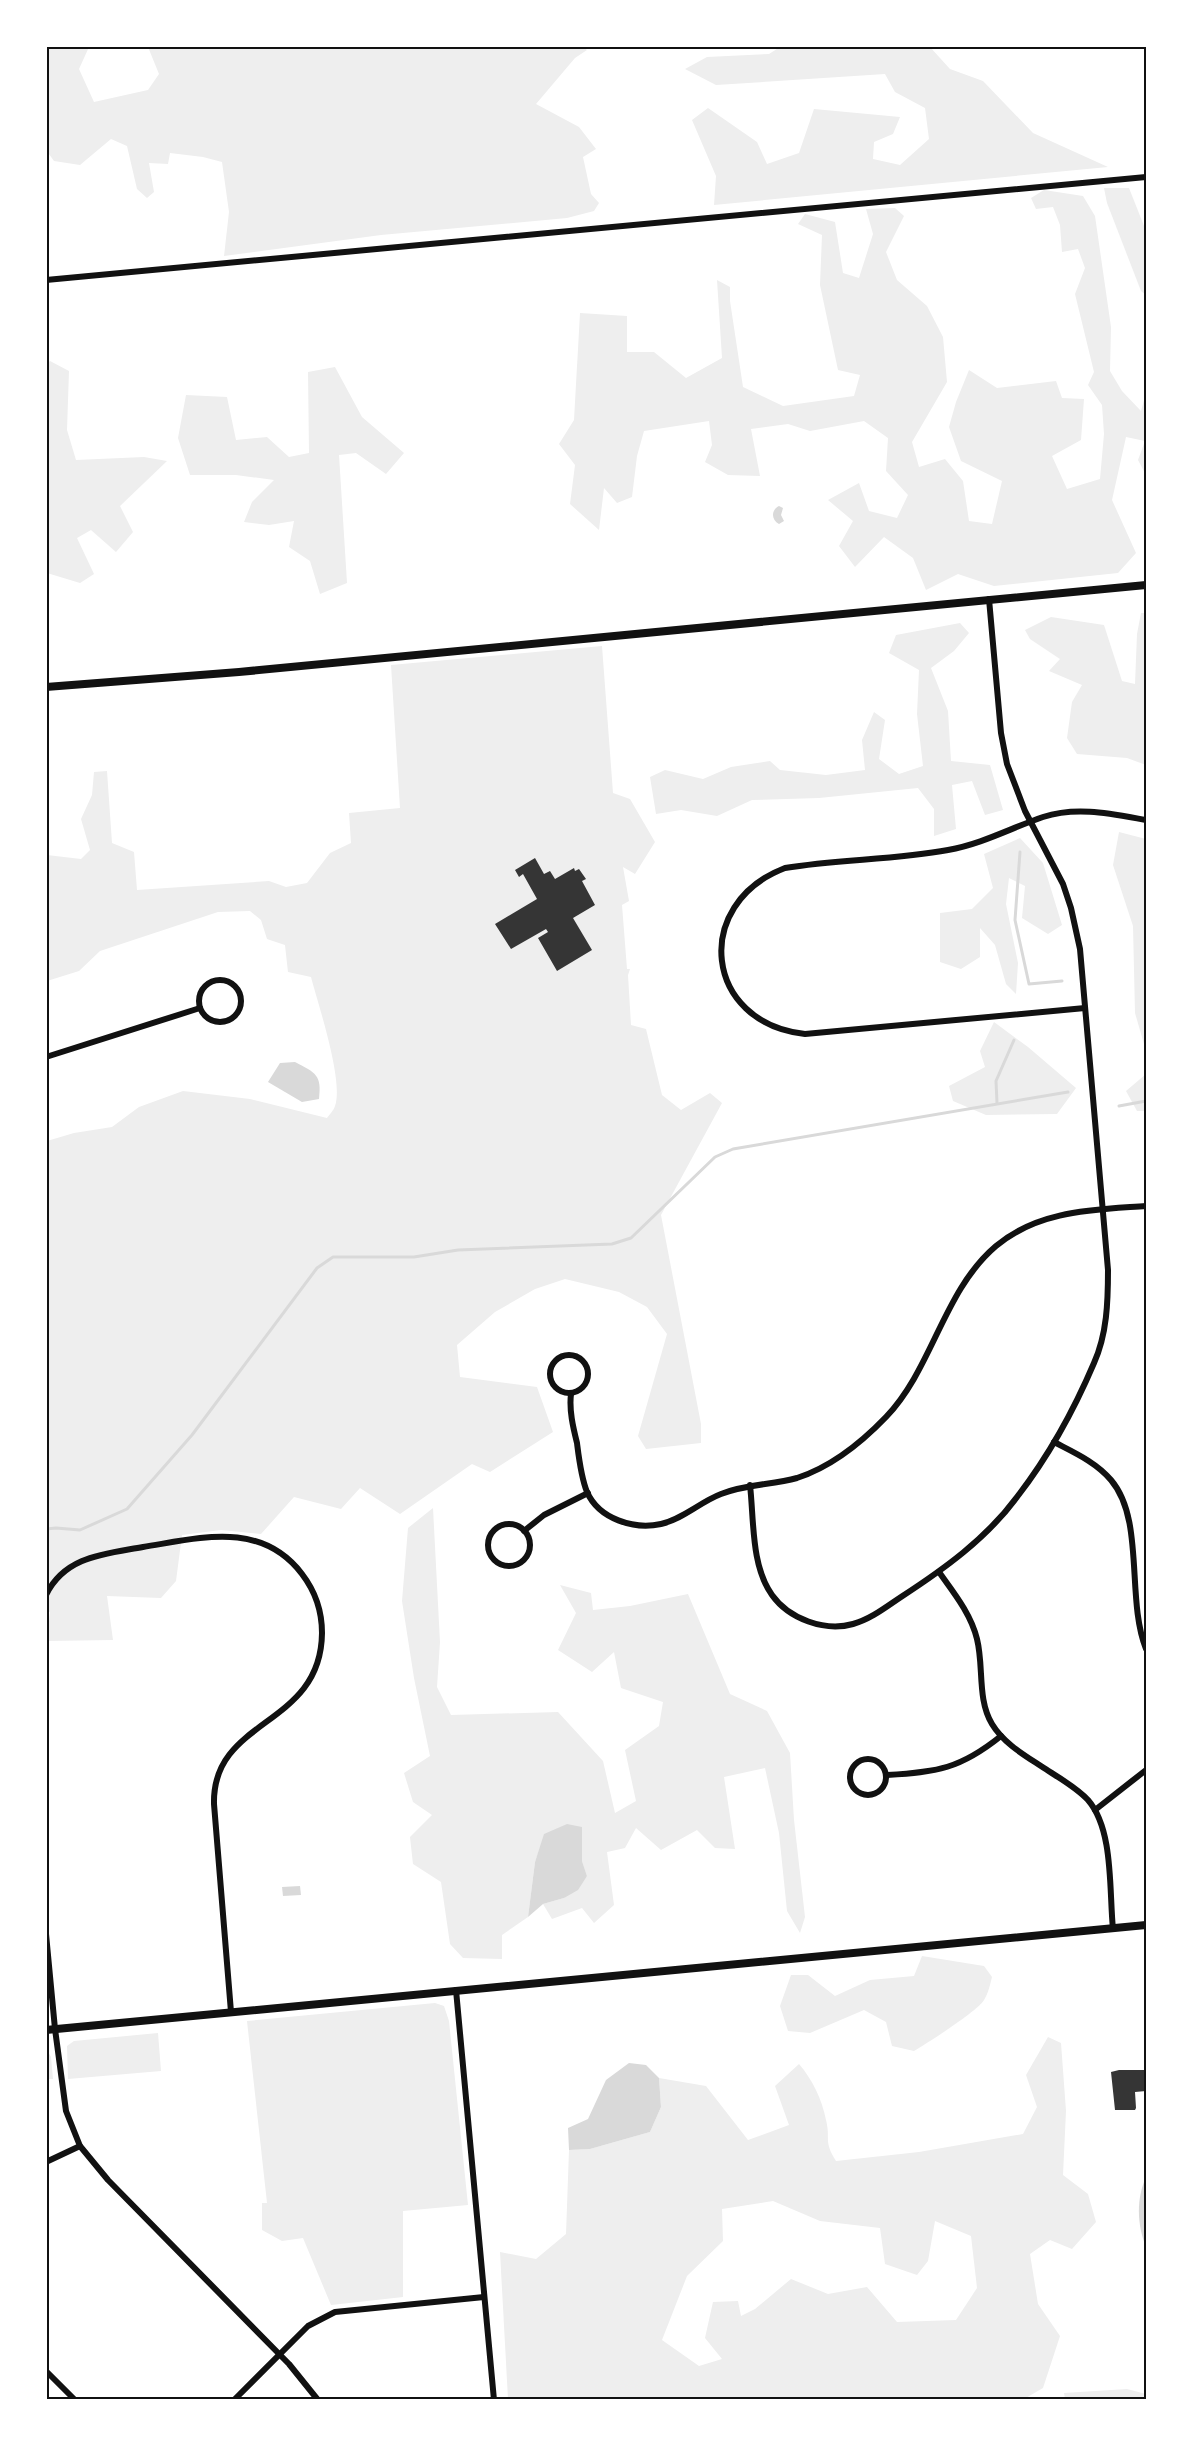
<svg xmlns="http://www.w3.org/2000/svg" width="1193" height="2446" viewBox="0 0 1193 2446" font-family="'Space Grotesk',sans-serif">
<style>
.green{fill:#eee;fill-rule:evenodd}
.water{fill:#d9d9d9}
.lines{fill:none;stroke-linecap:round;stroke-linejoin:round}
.stream{stroke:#d9d9d9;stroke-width:3}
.building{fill:#353535}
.minor{stroke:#111;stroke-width:6}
.tertiary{stroke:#111;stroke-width:8}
.secondary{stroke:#111;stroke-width:8}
.neatline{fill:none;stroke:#111;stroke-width:2}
</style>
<rect width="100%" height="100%" fill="#fff"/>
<g class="green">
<path d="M 50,47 L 89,47 L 79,69 L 94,102 L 148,90 L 159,74 L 148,47 L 583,47 L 587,50 L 575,58 L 536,104 L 579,127 L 596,149 L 583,157 L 591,194 L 599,203 L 594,211 L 567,218 L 381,235 L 224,256 L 229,212 L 222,162 L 203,157 L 170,153 L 168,164 L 149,163 L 154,192 L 147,198 L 137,189 L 127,146 L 111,139 L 80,165 L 54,161 L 46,150 L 46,50 Z"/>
<path d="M 780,47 L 930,47 L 950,69 L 983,81 L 1033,133 L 1108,167 L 714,205 L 716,176 L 692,120 L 708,108 L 757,142 L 767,164 L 799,153 L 814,109 L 900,117 L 893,134 L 874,142 L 873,159 L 900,165 L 929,139 L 925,108 L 895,92 L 885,74 L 716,85 L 685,69 L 707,57 L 769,54 Z"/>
<path d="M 1104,188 L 1129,188 L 1146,231 L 1146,295 L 1141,291 L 1107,203 Z"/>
<path d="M 1044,190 L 1083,196 L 1095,216 L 1111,327 L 1110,371 L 1122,391 L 1141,411 L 1146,393 L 1146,475 L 1138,460 L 1145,441 L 1126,437 L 1112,500 L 1136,553 L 1118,573 L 994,586 L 958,574 L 926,590 L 913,558 L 884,537 L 855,567 L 839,546 L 853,521 L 828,500 L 859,483 L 869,511 L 897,518 L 908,495 L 886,471 L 888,438 L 864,421 L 810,431 L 788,424 L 751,429 L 760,476 L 728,475 L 705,462 L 712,445 L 709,421 L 644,431 L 637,456 L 632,497 L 617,503 L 604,488 L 599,530 L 570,504 L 575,465 L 559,444 L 574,420 L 580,313 L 627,316 L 627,352 L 654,352 L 686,378 L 722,358 L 717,280 L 730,287 L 730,301 L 743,387 L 783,406 L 854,396 L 860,375 L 838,370 L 820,285 L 822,235 L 798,224 L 805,214 L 835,222 L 843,273 L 859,278 L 873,234 L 866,209 L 895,208 L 904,216 L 886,252 L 897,280 L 927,306 L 943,337 L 947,382 L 912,442 L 919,467 L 945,459 L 963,481 L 969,521 L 992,524 L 1002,481 L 961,461 L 949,427 L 956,402 L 969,370 L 997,388 L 1056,381 L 1062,398 L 1084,399 L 1081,440 L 1052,456 L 1067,489 L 1100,479 L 1104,434 L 1102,405 L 1088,385 L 1094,372 L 1075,294 L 1085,268 L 1078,249 L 1062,252 L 1060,225 L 1053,207 L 1036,209 L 1031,198 Z"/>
<path d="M 50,361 L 69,371 L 67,430 L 76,460 L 144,457 L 167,461 L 120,506 L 133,532 L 116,552 L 91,530 L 77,538 L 94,574 L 80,583 L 47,573 L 46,365 Z"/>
<path d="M 335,367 L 362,417 L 404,453 L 386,474 L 356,453 L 339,455 L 347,583 L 320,594 L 310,561 L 289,547 L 294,521 L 269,525 L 244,522 L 252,502 L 274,480 L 236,475 L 190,475 L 178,438 L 186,395 L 227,397 L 236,440 L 267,437 L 289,457 L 309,453 L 308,372 Z"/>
<path d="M 1141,613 L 1146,613 L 1146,765 L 1127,758 L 1077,754 L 1067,738 L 1072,702 L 1082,685 L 1049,671 L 1060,659 L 1030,639 L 1025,630 L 1051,617 L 1104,625 L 1122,681 L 1135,684 L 1137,634 Z"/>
<path d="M 960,623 L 969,633 L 954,651 L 931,668 L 948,711 L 951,761 L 990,765 L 1003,810 L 985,815 L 972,781 L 952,785 L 956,829 L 934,836 L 934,809 L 918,788 L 819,798 L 752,800 L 717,816 L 681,810 L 656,814 L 650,777 L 665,770 L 703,779 L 731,767 L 770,761 L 780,770 L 826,775 L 865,770 L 862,740 L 874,712 L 885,720 L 879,759 L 899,774 L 923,766 L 917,714 L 919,670 L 889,653 L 896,635 Z"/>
<path d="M 602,646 L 613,793 L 630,799 L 655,842 L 635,874 L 623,867 L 629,901 L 622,905 L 627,969 L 630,969 L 628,975 L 631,1025 L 646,1029 L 662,1095 L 681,1110 L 710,1093 L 722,1103 L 661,1215 L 701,1424 L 701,1443 L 646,1449 L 638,1436 L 667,1334 L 647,1307 L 619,1292 L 565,1279 L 535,1289 L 495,1312 L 457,1345 L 460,1377 L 537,1387 L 553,1432 L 490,1472 L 472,1464 L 400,1514 L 360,1488 L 341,1509 L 294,1497 L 261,1534 L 221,1530 L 182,1535 L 176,1581 L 161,1598 L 107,1596 L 113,1640 L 47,1641 L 50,1612 L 46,1611 L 47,1141 L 74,1133 L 112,1127 L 139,1107 L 183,1091 L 250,1099 L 327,1118 C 329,1115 334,1110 335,1106 C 344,1081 318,1004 311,977 L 288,972 L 285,945 L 267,939 L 261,920 L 250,911 L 218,912 L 100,951 L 79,971 L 47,981 L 47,855 L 81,859 L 90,850 L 81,819 L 92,795 L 94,772 L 107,771 L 112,843 L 134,852 L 137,890 L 269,881 L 286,887 L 307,883 L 330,853 L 351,843 L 349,813 L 400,808 L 391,665 Z"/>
<path d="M 1119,832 L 1146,839 L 1146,1051 L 1135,1013 L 1133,926 L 1113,865 Z"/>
<path d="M 1020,838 L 1043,863 L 1062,925 L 1048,934 L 1022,918 L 1025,886 L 1009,878 L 1006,904 L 1018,963 L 1016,994 L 1006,984 L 995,945 L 980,928 L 980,957 L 961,969 L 940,962 L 940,913 L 972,909 L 993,888 L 984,854 Z"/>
<path d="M 994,1022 L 1028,1047 L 1076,1088 L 1057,1114 L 986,1115 L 953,1101 L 949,1086 L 985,1067 L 980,1051 Z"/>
<path d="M 1146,1074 L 1146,1111 L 1137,1111 L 1126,1091 Z"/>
<path d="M 433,1508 L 440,1642 L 437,1687 L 451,1715 L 558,1712 L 603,1761 L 615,1813 L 636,1801 L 625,1750 L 659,1726 L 663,1702 L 621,1688 L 614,1652 L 592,1672 L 558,1650 L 576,1613 L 560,1585 L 591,1593 L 593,1610 L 630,1606 L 688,1594 L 730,1694 L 767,1711 L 790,1753 L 794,1820 L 805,1917 L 800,1933 L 787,1911 L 779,1833 L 765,1768 L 724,1777 L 735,1849 L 715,1848 L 697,1830 L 661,1850 L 636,1828 L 625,1848 L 607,1852 L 614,1905 L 594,1923 L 582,1908 L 552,1919 L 543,1904 L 564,1898 L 587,1876 L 582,1861 L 582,1827 L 545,1834 L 535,1862 L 528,1917 L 502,1935 L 502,1959 L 463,1958 L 450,1944 L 441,1882 L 413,1864 L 410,1837 L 432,1815 L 413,1802 L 404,1773 L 430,1756 L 414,1678 L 402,1601 L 408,1528 Z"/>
<path d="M 922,1956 L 984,1966 L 992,1977 C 990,1985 988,1994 984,2000 C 979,2010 926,2044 914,2051 L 892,2046 L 886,2022 L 864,2010 L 810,2033 L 788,2031 L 780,2006 L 791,1975 L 808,1975 L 835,1996 L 870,1980 L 914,1976 Z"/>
<path d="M 435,2003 L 444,2006 L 449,2021 L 468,2205 L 403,2211 L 403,2297 L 331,2305 L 303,2238 L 282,2241 L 262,2230 L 262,2203 L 267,2203 L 247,2021 Z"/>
<path d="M 158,2033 L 161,2071 L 68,2079 L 67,2046 L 74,2041 Z"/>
<path d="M 1048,2037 L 1061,2043 L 1066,2111 L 1063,2175 L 1088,2194 L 1096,2222 L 1072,2249 L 1050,2240 L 1030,2254 L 1038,2304 L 1060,2336 L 1043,2388 L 1024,2399 L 508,2399 L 500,2252 L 536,2259 L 566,2234 L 569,2150 L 590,2149 L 650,2132 L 661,2107 L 659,2078 L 706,2086 L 748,2140 L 789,2125 L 775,2086 L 799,2064 C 812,2079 822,2099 826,2120 C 831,2140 823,2140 836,2161 L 919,2152 L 1023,2134 L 1037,2107 L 1026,2075 ZM 773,2201 L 820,2221 L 880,2228 L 885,2264 L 917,2275 L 928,2261 L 935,2221 L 971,2236 L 977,2288 L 956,2320 L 897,2322 L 867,2287 L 828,2294 L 791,2279 L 755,2309 L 741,2316 L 738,2301 L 713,2302 L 705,2338 L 722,2359 L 699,2366 L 662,2340 L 687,2276 L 723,2241 L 722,2209 Z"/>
<path d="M 46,2048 L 51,2057 L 53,2079 L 47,2079 Z"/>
<path d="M 1127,2389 L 1146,2394 L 1146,2399 L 1065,2399 L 1064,2393 Z"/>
</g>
<g class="water">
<path d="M 779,506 L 783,508 L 781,515 L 784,521 L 779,524 C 771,520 771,510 779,506 Z"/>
<path d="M 295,1062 C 316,1073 322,1075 319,1099 L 302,1102 L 268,1082 L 280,1063 Z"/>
<path d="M 567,1824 L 582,1827 L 582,1861 L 587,1876 L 578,1890 L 564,1898 L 543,1904 L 528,1917 L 535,1862 L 544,1834 Z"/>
<path d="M 300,1886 L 301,1895 L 283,1896 L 282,1887 Z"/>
<path d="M 629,2063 L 646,2065 L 659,2078 L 661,2107 L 650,2132 L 590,2149 L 569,2150 L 568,2128 L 588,2119 L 606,2080 Z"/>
<path d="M 1146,2177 L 1146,2247 C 1137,2225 1136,2199 1146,2177 Z"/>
</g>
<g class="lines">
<g class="stream">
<path d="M 1020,852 L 1015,920 L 1029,984 L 1062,981"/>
<path d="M 997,1103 L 996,1081 L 1014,1040"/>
<path d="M 1119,1106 L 1146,1101"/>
<path d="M 46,1529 L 56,1528 L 80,1530 L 127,1509 L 192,1435 L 317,1268 L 333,1257 L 414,1257 L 458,1250 L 612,1244 L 631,1238 L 715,1157 L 733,1149 L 1068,1092"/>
</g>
</g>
<g class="building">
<path d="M 535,858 L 544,874 L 550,871 L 555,879 L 574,868 L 575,871 L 579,869 L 586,879 L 582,881 L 595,905 L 573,918 L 592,950 L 557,971 L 538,938 L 548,932 L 546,929 L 511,949 L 495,924 L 537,899 L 523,874 L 519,877 L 515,870 Z"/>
<path d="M 1119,2070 L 1146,2070 L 1146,2091 L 1135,2092 L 1136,2108 L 1135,2110 L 1115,2110 L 1111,2072 Z"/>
</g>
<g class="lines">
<g class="minor">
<path d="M 46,280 L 1146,177"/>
<circle cx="220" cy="1001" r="21"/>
<path d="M 1085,1008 L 805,1034 C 704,1023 691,904 785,868 C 839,859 895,860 948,850 C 982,844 1011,828 1043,817 C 1077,806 1112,814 1146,820"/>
<path d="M 46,1057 L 200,1008"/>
<circle cx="569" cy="1374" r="19"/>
<path d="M 571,1394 C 569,1410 573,1427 577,1443 C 579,1459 581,1477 587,1492 C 599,1519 634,1530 661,1524 C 683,1519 700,1502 721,1494 C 746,1484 772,1485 797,1478 C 831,1467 861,1443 886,1417 C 933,1368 943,1291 996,1246 C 1039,1210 1093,1210 1146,1206"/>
<path d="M 1054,1442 C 1073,1452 1096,1462 1111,1480 C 1145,1520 1126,1599 1146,1649"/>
<path d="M 750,1485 C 754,1520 751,1566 772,1595 C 789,1619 825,1632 853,1624 C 871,1619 886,1607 901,1597 C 944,1569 986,1539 1017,1497 C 1048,1457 1074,1410 1094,1363 C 1107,1334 1108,1302 1108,1270 L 1080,949 L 1071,908 L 1063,884 L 1025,811 L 1007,764 L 1001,733 L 989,599"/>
<circle cx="509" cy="1545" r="21"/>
<path d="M 524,1531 L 544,1515 L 588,1493"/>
<path d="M 939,1572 C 954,1593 971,1614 977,1639 C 984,1667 977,1699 992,1724 C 1004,1744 1026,1756 1044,1768 C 1059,1778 1076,1787 1088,1800 C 1114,1830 1109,1891 1113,1929"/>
<path d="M 46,1595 C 65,1556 105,1554 143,1547 C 200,1538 261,1520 302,1574 C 315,1591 322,1612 322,1633 C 321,1728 212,1717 214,1804 L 231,2012"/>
<circle cx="868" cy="1777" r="18"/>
<path d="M 887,1775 C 937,1772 960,1769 1001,1736"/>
<path d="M 1095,1810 L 1146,1770"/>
<path d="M 46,1934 L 55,2029 L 66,2111 L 80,2146 L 108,2180 L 289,2364 L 318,2400"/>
<path d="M 456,1990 L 494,2400"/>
<path d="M 46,2162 L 80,2146"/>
<path d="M 46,2371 L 75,2400"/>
<path d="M 234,2400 L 308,2326 L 335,2312 L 484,2297"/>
</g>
<path class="tertiary" d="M 46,2030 L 1146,1925"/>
<path class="secondary" d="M 46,687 L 239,672 L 1146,585"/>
</g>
<rect width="1193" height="2446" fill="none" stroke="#ffffff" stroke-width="96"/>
<rect x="48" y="48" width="1097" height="2350" class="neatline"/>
</svg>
